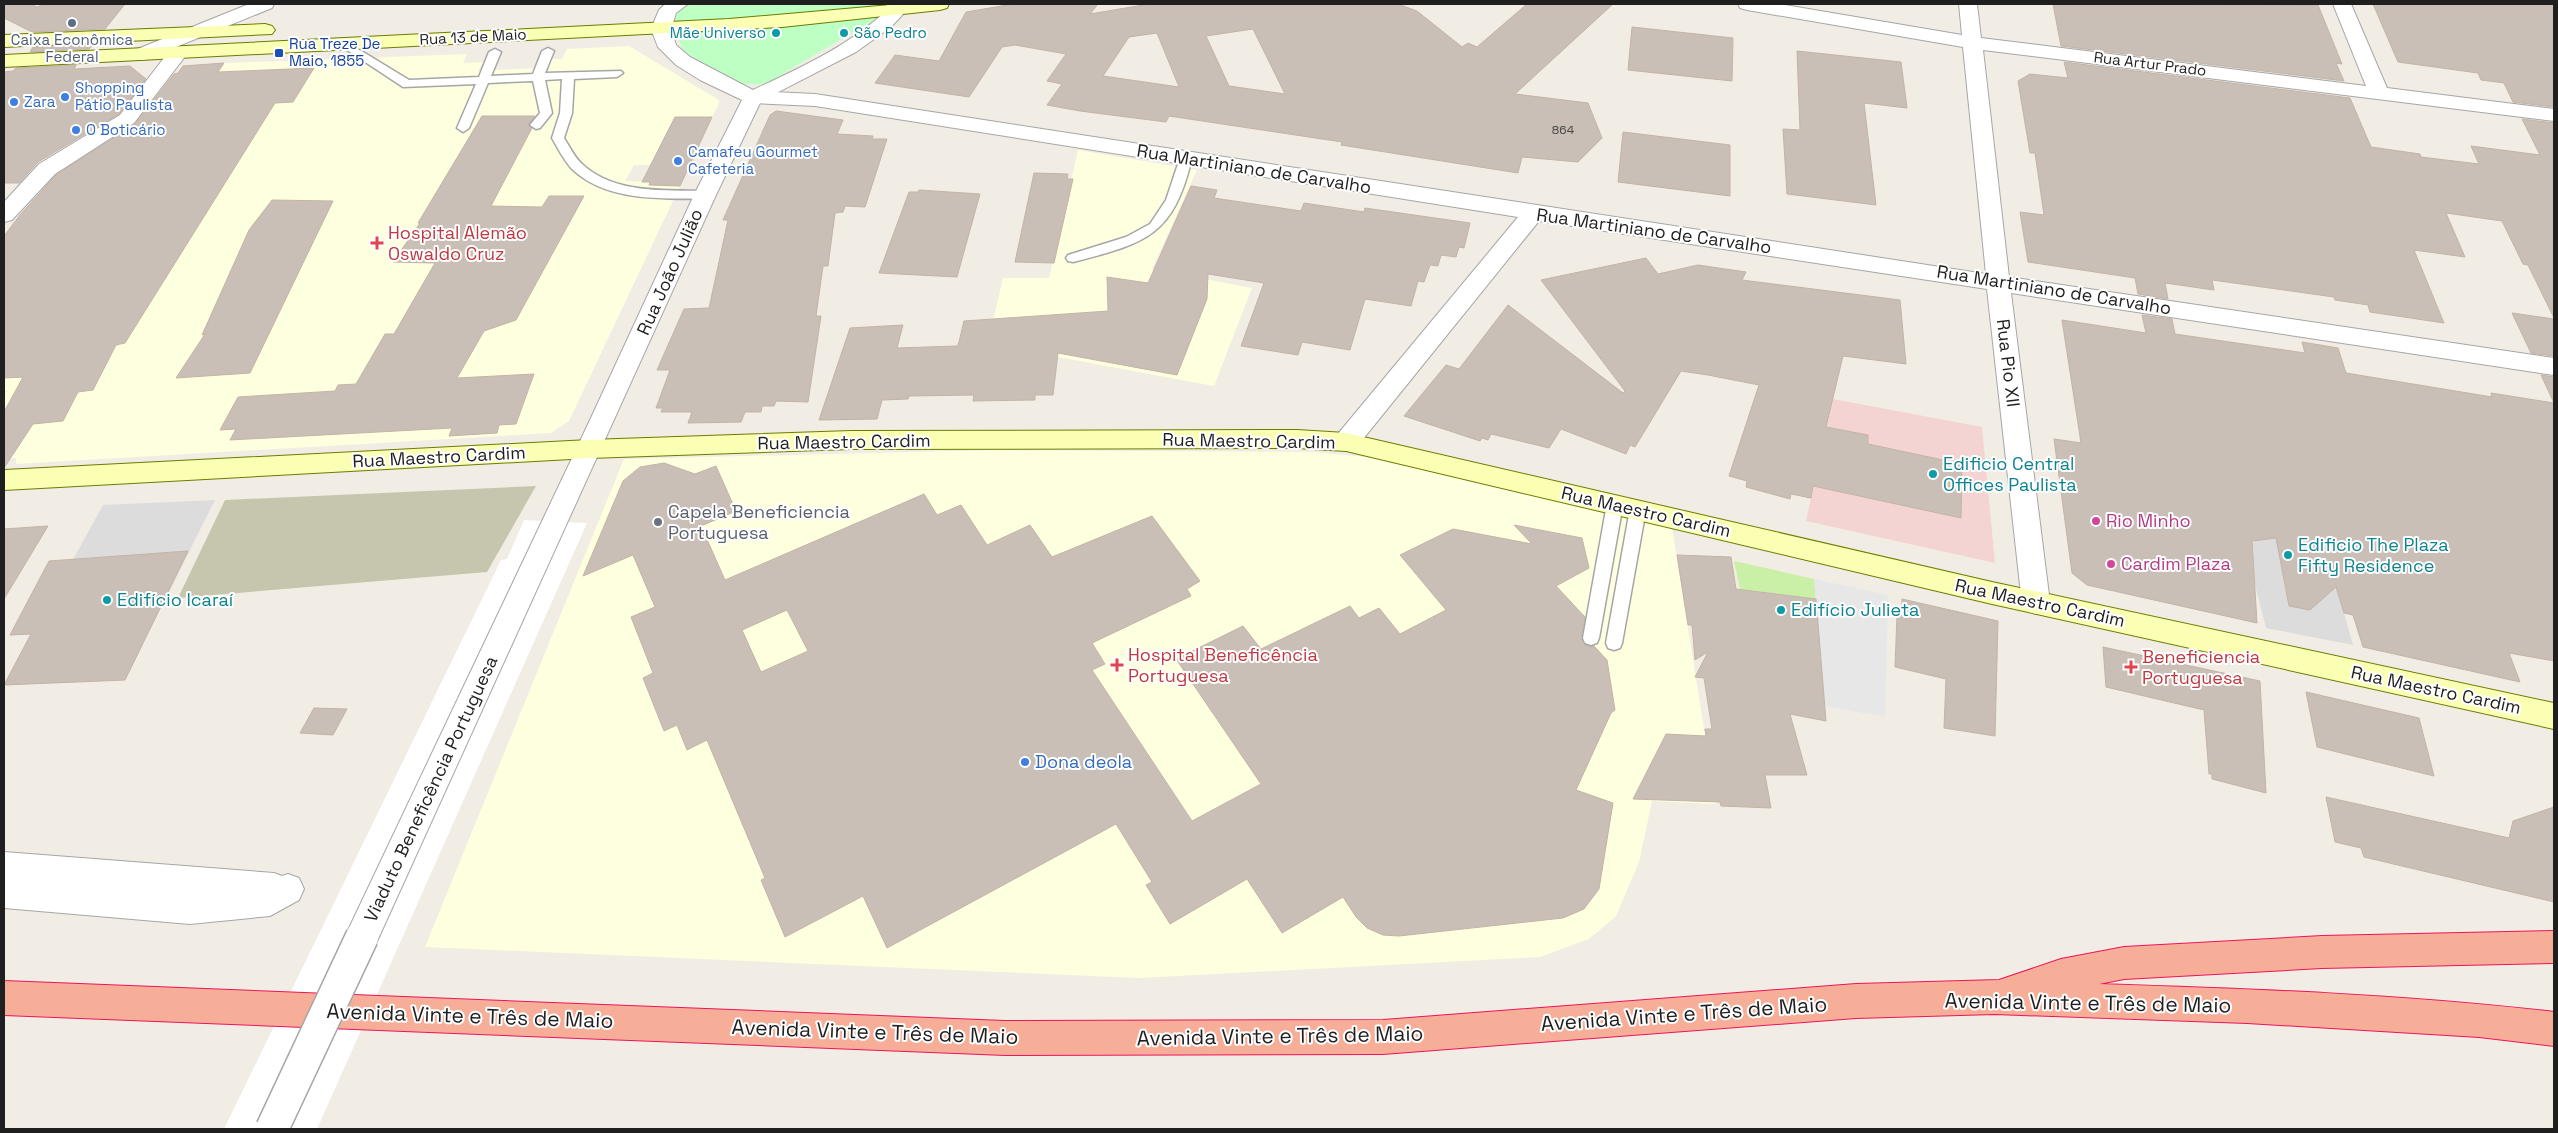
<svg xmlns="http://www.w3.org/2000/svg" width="2558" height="1133" viewBox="0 0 2558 1133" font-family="'Space Grotesk',sans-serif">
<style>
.residential{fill:#dddcdc}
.commercial{fill:#f3d4d2}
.education{fill:#feffdf}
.construction{fill:#c6c6af}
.grass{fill:#c9f0a6}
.park{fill:#beffc4}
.parking{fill:#e7e7e7}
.pier{fill:#fff}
.building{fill:#c9bfb7;stroke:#c4b3a5;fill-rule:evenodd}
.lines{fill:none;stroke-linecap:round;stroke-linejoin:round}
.service-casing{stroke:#a6a6a6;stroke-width:3}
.minor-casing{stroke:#a6a6a6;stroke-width:2}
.tertiary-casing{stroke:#a6a6a6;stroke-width:2}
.secondary-casing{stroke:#6c7c00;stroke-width:2}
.trunk-casing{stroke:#ec145a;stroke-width:2}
.service{fill:#fff;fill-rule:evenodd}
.minor{fill:#fff;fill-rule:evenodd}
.tertiary{fill:#fff;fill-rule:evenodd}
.secondary{fill:#faffb4;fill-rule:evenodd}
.trunk{fill:#f7ae99;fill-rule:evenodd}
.tertiary-bridge-casing{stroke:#a6a6a6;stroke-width:35;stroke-linecap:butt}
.tertiary-bridge{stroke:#fff;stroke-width:32}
.service-dot{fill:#5c6f8a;stroke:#fff;stroke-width:2}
.culture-dot{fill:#0f9aa8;stroke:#fff;stroke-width:2}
.transit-dot{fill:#1a4fb4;stroke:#fff;stroke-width:2}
.shop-dot{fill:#3f7fe0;stroke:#fff;stroke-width:2}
.health-dot{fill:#e0444e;stroke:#fff;stroke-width:2}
.hotel-dot{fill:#d1479c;stroke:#fff;stroke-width:2}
.worship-dot{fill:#6b7280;stroke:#fff;stroke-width:2}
.labels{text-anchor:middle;stroke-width:4;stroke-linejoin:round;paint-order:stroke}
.far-number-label{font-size:12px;fill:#4a4745}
.far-culture-label{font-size:15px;fill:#0d838f;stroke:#fff;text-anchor:end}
.far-street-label{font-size:15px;fill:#1f1f1f;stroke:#fff}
.far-service-label{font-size:15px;fill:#4e5e75;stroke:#fff}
.far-transit-label{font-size:15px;fill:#164399;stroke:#fff;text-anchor:start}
.far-shop-label{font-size:15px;fill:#366cbe;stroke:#fff;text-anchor:start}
.street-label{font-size:18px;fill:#1f1f1f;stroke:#fff}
.health-label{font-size:18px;fill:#be3a42;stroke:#fff;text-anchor:start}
.culture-label{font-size:18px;fill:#0d838f;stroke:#fff;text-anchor:start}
.worship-label{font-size:18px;fill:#5b616d;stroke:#fff;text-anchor:start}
.hotel-label{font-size:18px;fill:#b23c85;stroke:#fff;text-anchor:start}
.shop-label{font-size:18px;fill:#366cbe;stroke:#fff;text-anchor:start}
.near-street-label{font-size:21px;fill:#1f1f1f;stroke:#fff}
</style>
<rect width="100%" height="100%" fill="#f1ede4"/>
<g class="residential">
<path d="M 2225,467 L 2306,480 L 2353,645 L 2266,628 Z"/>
<path d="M 215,500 L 125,680 L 4,685 L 103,505 Z"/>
</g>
<path class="commercial" d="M 1833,399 L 1982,427 L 1995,563 L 1806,521 Z"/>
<g class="education">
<path d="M 629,46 L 719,100 L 718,106 L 712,117 L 675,117 L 660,145 L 657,165 L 634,165 L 625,181 L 650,182 L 650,185 L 680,186 L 569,421 L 551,433 L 16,464 L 16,458 L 4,459 L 4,456 L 13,455 L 26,435 L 4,436 L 4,396 L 7,391 L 4,391 L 4,378 L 9,378 L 26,352 L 4,353 L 4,347 L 32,345 L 41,332 L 4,333 L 4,322 L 49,319 L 224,63 L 467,54 L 463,63 L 483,62 L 478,71 L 537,68 L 542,59 L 562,59 L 567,49 Z"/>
<path d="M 1078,150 L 1197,170 L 1152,269 L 1252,288 L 1214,386 L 1058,357 L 1019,354 L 989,338 L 1003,278 L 1049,278 Z"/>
<path d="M 993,450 L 1314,452 L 1386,459 L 1672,528 L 1716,804 L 1652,801 L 1639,862 L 1616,916 L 1589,939 L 1540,957 L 1139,978 L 425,947 L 624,459 Z"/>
</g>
<path class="construction" d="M 536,486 L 487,572 L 178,598 L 225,500 Z"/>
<path class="grass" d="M 1734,561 L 1814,579 L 1816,599 L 1740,589 Z"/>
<path class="park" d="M 692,4 L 885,4 L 884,14 L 769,82 L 759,85 L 734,83 L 684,51 L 672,27 L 679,10 Z"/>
<path class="parking" d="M 1814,579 L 1888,595 L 1885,717 L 1825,706 Z"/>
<path class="pier" d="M 524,520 L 587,523 L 317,1129 L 224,1129 L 501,560 L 507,559 Z"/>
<g class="building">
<path d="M 4,4 L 31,4 L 37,7 L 44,4 L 125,4 L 105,29 L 32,32 L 4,18 Z"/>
<path d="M 1013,4 L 1098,4 L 1090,14 L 1149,4 L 1398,4 L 1417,11 L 1462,47 L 1468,43 L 1477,47 L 1527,4 L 1613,4 L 1515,94 L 1588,103 L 1602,138 L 1578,162 L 1522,157 L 1518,173 L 1341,145 L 1342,142 L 1169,116 L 1166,122 L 1080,111 L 1047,105 L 1062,84 L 1047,81 L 1066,54 L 1015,45 L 1002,47 L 969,97 L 875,83 L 895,55 L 939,61 L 966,12 ZM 1253,29 L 1285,94 L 1229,86 L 1206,36 ZM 1157,33 L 1179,87 L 1103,76 L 1129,37 Z"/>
<path d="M 2053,4 L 2318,5 L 2342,64 L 2336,63 L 2344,81 L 2061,46 Z"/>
<path d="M 2373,4 L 2554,4 L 2554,107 L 2513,102 L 2504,83 L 2481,80 L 2478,73 L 2398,62 Z"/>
<path d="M 1632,27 L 1733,38 L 1732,81 L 1628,70 Z"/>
<path d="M 93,45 L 89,49 L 30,52 L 33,47 Z"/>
<path d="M 1797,51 L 1901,62 L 1907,108 L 1864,103 L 1876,205 L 1787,194 L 1783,129 L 1800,130 Z"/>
<path d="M 2064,62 L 2350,98 L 2371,147 L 2420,154 L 2421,157 L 2479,164 L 2471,146 L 2540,155 L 2522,119 L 2554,123 L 2554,318 L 2528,265 L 2523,264 L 2502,221 L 2446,213 L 2465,257 L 2414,250 L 2444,323 L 2370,312 L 2368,305 L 2335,300 L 2334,297 L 2212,280 L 2214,290 L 2165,283 L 2168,299 L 2138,294 L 2135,278 L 2028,262 L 2020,212 L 2044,215 L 2035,153 L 2030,153 L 2018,81 L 2030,74 L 2068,78 Z"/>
<path d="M 224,63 L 218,72 L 314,68 L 293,102 L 275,103 L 125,343 L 116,345 L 93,390 L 78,392 L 63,421 L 33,424 L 4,468 L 4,412 L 23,377 L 4,378 L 4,236 L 20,215 L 56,175 L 135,124 L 174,74 L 178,73 L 183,66 Z"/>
<path d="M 76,65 L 74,69 L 130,66 L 146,79 L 119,114 L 38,162 L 19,183 L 4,183 L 4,72 L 13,71 L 16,68 Z"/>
<path d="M 776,111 L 843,120 L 837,134 L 873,136 L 872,139 L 887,139 L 865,207 L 845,206 L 843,212 L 835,213 L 828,266 L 823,266 L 816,316 L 821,316 L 808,402 L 776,401 L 774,406 L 762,406 L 761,412 L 745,412 L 741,422 L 688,423 L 692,412 L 661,412 L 663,408 L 656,408 L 670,370 L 657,370 L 684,309 L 709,308 L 728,220 L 723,220 L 770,115 Z"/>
<path d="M 482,116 L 535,116 L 529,124 L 532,128 L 491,206 L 542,207 L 549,196 L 584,196 L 516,320 L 484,331 L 457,378 L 534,374 L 516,424 L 499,425 L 497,433 L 449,436 L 452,428 L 230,440 L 236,429 L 220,430 L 238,397 L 335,391 L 338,385 L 356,384 L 385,334 L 394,334 L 435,263 L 393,262 L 420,223 L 418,223 Z"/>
<path d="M 675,117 L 712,117 L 680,186 L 649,185 L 650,182 L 642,182 Z"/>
<path d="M 1623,132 L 1730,145 L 1730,196 L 1618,182 Z"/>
<path d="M 1034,173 L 1068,174 L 1067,179 L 1073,179 L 1054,263 L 1015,262 Z"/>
<path d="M 1191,186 L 1217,190 L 1214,198 L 1301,211 L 1304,203 L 1364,212 L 1365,208 L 1470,223 L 1464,248 L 1459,247 L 1456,257 L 1441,255 L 1438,266 L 1430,265 L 1424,282 L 1418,281 L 1411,306 L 1365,299 L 1350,350 L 1302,342 L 1298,355 L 1241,346 L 1264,283 L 1208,274 L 1207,299 L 1177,375 L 1058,353 L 1053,395 L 1035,395 L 1035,400 L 973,401 L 974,395 L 909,396 L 908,399 L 882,400 L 877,419 L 819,420 L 850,328 L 903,325 L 897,348 L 958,346 L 964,321 L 1108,311 L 1107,277 L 1148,283 Z"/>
<path d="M 919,190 L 980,194 L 957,277 L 879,273 L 909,192 L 918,192 Z"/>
<path d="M 272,200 L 333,201 L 250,373 L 176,378 L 205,334 L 202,335 L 249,230 Z"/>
<path d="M 1646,258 L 1658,274 L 1698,265 L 1746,272 L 1742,280 L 1900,300 L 1906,364 L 1843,356 L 1826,427 L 1868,435 L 1868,444 L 1962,464 L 1961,518 L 1813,486 L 1811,498 L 1791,494 L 1790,499 L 1746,487 L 1747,481 L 1729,476 L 1759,385 L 1708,375 L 1681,371 L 1635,447 L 1630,445 L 1626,454 L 1561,429 L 1549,448 L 1491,434 L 1488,440 L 1482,438 L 1480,441 L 1404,416 L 1446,365 L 1459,369 L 1508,305 L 1623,393 L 1625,391 L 1541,280 Z"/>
<path d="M 2512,313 L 2554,319 L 2554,356 L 2531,353 Z"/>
<path d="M 2142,315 L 2172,319 L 2175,334 L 2305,353 L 2302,342 L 2338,348 L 2346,373 L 2492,397 L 2491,393 L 2554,403 L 2554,661 L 2509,653 L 2520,682 L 2363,647 L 2353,615 L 2344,613 L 2336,587 L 2310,610 L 2289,606 L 2276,538 L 2252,541 L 2257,623 L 2087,585 L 2072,573 L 2054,439 L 2081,443 L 2062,320 L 2146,333 Z"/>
<path d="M 2541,375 L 2554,377 L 2554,403 Z"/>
<path d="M 664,463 L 695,474 L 716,466 L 736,511 L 701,526 L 725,580 L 924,494 L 937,515 L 961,505 L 987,545 L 1030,525 L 1052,557 L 1152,516 L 1200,581 L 1187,589 L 1191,596 L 1092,643 L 1105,664 L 1092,670 L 1192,821 L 1261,784 L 1176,659 L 1243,626 L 1261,649 L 1350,606 L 1359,618 L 1379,608 L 1400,634 L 1446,610 L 1400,555 L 1453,529 L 1532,544 L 1514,525 L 1582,538 L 1589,568 L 1556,586 L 1585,617 L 1581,638 L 1583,644 L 1594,646 L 1607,660 L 1615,710 L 1611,713 L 1576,790 L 1613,803 L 1599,889 L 1584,909 L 1563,918 L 1399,936 L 1383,935 L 1367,928 L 1356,917 L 1343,897 L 1282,933 L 1247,879 L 1170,924 L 1146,885 L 1152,882 L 1116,824 L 887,948 L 863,896 L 785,937 L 761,880 L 765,878 L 707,740 L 687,750 L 677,725 L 664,731 L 643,678 L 653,673 L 631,617 L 655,607 L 633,555 L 583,576 L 623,481 L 640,467 ZM 787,610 L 808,651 L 761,672 L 742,630 Z"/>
<path d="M 48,526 L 4,599 L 4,529 Z"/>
<path d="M 188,551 L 125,680 L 4,685 L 31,634 L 10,635 L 49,561 Z"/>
<path d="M 1677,555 L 1731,557 L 1736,589 L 1816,599 L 1826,721 L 1790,714 L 1807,775 L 1765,775 L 1771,808 L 1721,806 L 1720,802 L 1633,799 L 1666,734 L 1706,736 L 1705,729 L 1712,729 L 1704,678 L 1695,677 L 1708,652 L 1695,660 L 1692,625 L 1688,625 Z"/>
<path d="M 1902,599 L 1998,621 L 1995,736 L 1944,728 L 1946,679 L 1895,667 L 1897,615 L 1902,616 Z"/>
<path d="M 2103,647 L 2260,681 L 2266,793 L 2212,779 L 2212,774 L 2209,774 L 2204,710 L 2106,687 Z"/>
<path d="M 2306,692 L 2419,718 L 2434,776 L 2317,747 Z"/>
<path d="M 314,708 L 347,709 L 333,735 L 300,733 Z"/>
<path d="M 2326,797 L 2509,838 L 2513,821 L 2554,807 L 2554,902 L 2364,857 L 2361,848 L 2335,842 Z"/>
</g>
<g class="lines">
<g class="service-casing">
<g id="service">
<path d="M 345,41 L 409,80 L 479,77 L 489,52 L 495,49 L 501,52 L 491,76 L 533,74 L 542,51 L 548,48 L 554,51 L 545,73 L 621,71 L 623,73 L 617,77 L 574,79 L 572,113 L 564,138 C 570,147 574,157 582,164 C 614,194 664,190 705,191 L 711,195 L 705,199 C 661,198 608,202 573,170 C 564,161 558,148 552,138 L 560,113 L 562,79 L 545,80 L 552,113 L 540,128 L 536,129 L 530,125 L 540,113 L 533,81 L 488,83 L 469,128 L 463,132 L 457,128 L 476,84 L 403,87 L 341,46 L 341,42 Z"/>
<path d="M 1186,154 L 1192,158 C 1173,237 1146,243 1073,262 L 1068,261 L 1066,258 L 1068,255 L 1126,237 L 1150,224 L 1166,200 L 1180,158 Z"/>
<path d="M 1615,498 L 1621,500 L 1623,504 L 1599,638 L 1597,643 L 1591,645 L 1585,643 L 1583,638 L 1607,504 L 1609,500 Z"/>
<path d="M 1638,503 L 1644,505 L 1646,509 L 1622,643 L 1620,648 L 1614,650 L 1608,648 L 1606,643 L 1630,509 L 1632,505 Z"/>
</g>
</g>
<g class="minor-casing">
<g id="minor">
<path d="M 1738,4 L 1779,4 L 1962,35 L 1959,4 L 1977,4 L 1981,38 L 2366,86 L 2333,4 L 2351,4 L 2387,88 L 2554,109 L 2554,121 L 1983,50 L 2009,277 L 2554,358 L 2554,375 L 2011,293 L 2050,603 L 2046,611 L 2036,614 L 2026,611 L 2022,603 L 1987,289 L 1539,221 L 1355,449 L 1346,451 L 1337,449 L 1333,442 L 1337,435 L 1518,217 L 815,106 L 753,103 L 746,101 L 743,97 L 746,93 L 753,91 L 815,94 L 1986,274 L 1963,47 L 1747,10 L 1740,8 Z"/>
<path d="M 177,48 L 184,50 L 187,54 L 134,123 L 55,174 L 12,220 L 4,222 L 4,202 L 39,164 L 120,115 L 170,50 Z"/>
<path d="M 4,852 L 274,873 L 282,876 L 288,874 L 299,878 L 304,889 L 299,900 L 270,916 L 190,924 L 4,908 Z"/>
</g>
</g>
<g class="tertiary-casing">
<g id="tertiary">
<path d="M 249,4 L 274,4 L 272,8 L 144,60 L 130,60 L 127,56 L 130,52 Z"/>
<path d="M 665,4 L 688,4 L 676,13 L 671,29 L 676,45 L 690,57 L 753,90 C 800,68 849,46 887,10 L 887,4 L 905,4 L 906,11 L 891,27 L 856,52 L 761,101 L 716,195 L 374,948 L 362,953 L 350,948 L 345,937 L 350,926 L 590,420 L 694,195 L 742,100 L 700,80 L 676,65 L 658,47 L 651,29 L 659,10 Z"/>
</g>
</g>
<g class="secondary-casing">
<g id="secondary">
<path d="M 902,4 L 949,4 L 947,8 L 940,10 L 782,27 L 4,67 L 4,55 L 729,19 Z"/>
<path d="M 265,24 L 272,26 L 275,30 L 272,34 L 4,47 L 4,35 Z"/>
<path d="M 1297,430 L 1346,433 L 1992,582 L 2554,703 L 2554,729 L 1992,604 L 1346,451 L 1297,448 L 851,449 L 589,458 L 4,490 L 4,470 L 589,440 L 851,431 Z"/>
</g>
</g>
<g class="trunk-casing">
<path id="trunk" d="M 2554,931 L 2554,963 L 2322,968 L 2124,979 L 2099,984 C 2251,989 2403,994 2554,1012 L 2554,1046 L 2479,1037 L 2247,1023 L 1995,1014 L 1856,1018 L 1383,1054 L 1005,1055 L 4,1015 L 4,981 L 1005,1021 L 1383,1020 L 1856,984 L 1999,980 L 2061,959 L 2124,947 L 2322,936 Z"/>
</g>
<use href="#service" class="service"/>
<use href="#minor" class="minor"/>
<use href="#tertiary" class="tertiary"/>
<use href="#secondary" class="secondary"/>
<use href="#trunk" class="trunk"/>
<g class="tertiary-bridge-casing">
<path id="tertiary-bridge" d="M 272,1129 L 362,937"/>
</g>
<use href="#tertiary-bridge" class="tertiary-bridge"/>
</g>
<circle class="service-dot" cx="72" cy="23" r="5"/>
<g class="culture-dot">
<circle cx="776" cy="33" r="5"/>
<circle cx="844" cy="33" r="5"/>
<circle cx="1933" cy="474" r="5"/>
<circle cx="2288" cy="555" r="5"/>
<circle cx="107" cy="600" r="5"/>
<circle cx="1781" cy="610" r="5"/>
</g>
<rect class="transit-dot" x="274" y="48" width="10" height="10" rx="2.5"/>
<g class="shop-dot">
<circle cx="65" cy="97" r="5"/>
<circle cx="14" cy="102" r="5"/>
<circle cx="76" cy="130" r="5"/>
<circle cx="678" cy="161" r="5"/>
<circle cx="1025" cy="762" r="5"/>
</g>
<g class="health-dot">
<path d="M374.5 235.5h5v5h5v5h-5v5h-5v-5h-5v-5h5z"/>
<path d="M1114.5 657.5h5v5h5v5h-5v5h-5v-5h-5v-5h5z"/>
<path d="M2128.5 659.5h5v5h5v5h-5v5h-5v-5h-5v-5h5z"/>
</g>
<g class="hotel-dot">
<circle cx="2096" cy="521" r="5"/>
<circle cx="2111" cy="564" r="5"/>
</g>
<circle class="worship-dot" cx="658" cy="522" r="5"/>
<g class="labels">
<g class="far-number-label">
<text x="1563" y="134">864</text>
</g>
<g class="far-culture-label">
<text x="766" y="38">Mãe Universo</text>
<text x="854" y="38" text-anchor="start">São Pedro</text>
</g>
<g class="far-street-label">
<text transform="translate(473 37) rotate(-3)" y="5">Rua 13 de Maio</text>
<text transform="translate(2150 64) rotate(7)" y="5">Rua Artur Prado</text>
</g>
<g class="far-service-label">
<text x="72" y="45">Caixa Econômica<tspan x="72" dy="17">Federal</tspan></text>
</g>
<g class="far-transit-label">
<text x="289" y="49">Rua Treze De<tspan x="289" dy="17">Maio, 1855</tspan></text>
</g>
<g class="far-shop-label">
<text x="75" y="93">Shopping<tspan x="75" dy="17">Pátio Paulista</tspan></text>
<text x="24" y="107">Zara</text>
<text x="86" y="135">O Boticário</text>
<text x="688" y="157">Camafeu Gourmet<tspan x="688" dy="17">Cafeteria</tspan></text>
</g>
<g class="street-label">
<text transform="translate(1254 169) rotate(9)" y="6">Rua Martiniano de Carvalho</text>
<text transform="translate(1654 231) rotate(8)" y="6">Rua Martiniano de Carvalho</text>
<text transform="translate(670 272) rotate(-66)" y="6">Rua João Julião</text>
<text transform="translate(2054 290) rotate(9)" y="6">Rua Martiniano de Carvalho</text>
<text transform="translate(2008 363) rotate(83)" y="6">Rua Pio XII</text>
<text transform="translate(1249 441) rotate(1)" y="6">Rua Maestro Cardim</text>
<text transform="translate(844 442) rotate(-1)" y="6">Rua Maestro Cardim</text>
<text transform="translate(439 457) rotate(-3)" y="6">Rua Maestro Cardim</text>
<text transform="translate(1646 512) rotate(13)" y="6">Rua Maestro Cardim</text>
<text transform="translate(2040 603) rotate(12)" y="6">Rua Maestro Cardim</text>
<text transform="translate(2436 690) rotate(12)" y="6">Rua Maestro Cardim</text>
<text transform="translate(431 789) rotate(-65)" y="6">Viaduto Beneficência Portuguesa</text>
</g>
<g class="health-label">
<text x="388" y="239">Hospital Alemão<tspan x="388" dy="21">Oswaldo Cruz</tspan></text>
<text x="1128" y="661">Hospital Beneficência<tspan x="1128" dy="21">Portuguesa</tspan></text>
<text x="2142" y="663">Beneficiencia<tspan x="2142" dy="21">Portuguesa</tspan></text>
</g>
<g class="culture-label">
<text x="1943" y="470">Edificio Central<tspan x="1943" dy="21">Offices Paulista</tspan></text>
<text x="2298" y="551">Edificio The Plaza<tspan x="2298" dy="21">Fifty Residence</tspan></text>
<text x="117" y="606">Edifício Icaraí</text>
<text x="1791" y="616">Edifício Julieta</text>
</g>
<g class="worship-label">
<text x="668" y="518">Capela Beneficiencia<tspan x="668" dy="21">Portuguesa</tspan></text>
</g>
<g class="hotel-label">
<text x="2106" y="527">Rio Minho</text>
<text x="2121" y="570">Cardim Plaza</text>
</g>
<g class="shop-label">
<text x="1035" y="768">Dona deola</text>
</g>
<g class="near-street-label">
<text transform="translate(2088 1003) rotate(1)" y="7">Avenida Vinte e Três de Maio</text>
<text transform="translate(1684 1014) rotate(-4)" y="7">Avenida Vinte e Três de Maio</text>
<text transform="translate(470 1016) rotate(2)" y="7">Avenida Vinte e Três de Maio</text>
<text transform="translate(875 1032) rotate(2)" y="7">Avenida Vinte e Três de Maio</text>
<text transform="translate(1280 1036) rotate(-1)" y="7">Avenida Vinte e Três de Maio</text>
</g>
</g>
<rect width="2558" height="1133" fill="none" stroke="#1f1f1f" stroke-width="10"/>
</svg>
